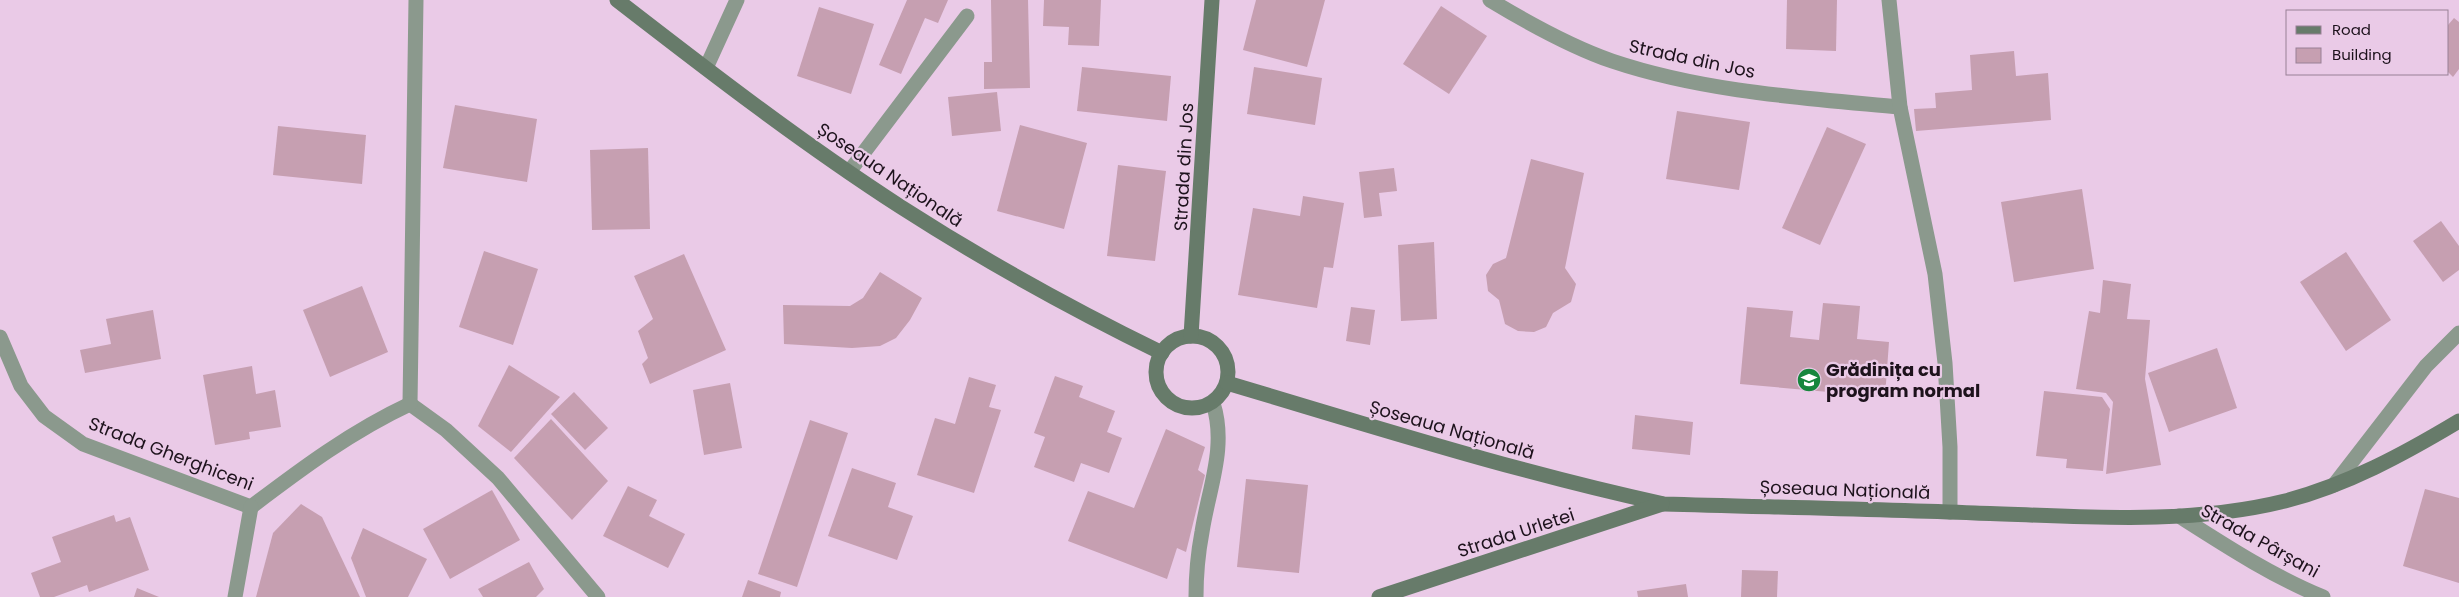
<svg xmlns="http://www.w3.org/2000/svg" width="2459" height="597" viewBox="0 0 2459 597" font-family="Poppins,sans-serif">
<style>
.building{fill:#c69fb1}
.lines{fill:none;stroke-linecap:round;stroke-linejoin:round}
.street{stroke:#8b998d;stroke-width:15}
.secondary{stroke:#677b6a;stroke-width:15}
.labels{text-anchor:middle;stroke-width:4.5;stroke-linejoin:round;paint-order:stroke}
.street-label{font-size:18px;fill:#1d121c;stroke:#eacae7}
.poi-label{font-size:18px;font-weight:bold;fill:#1d121c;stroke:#eacae7;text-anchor:start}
</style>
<rect width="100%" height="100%" fill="#eacae7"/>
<g class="building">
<path d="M 907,0 L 948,0 L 938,23 L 925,18 L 901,74 L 879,65 Z"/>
<path d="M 991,0 L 1028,0 L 1030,88 L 984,89 L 984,62 L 992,62 Z"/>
<path d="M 1044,0 L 1101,0 L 1099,46 L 1068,45 L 1069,27 L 1043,26 Z"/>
<path d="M 1256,0 L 1325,0 L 1307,67 L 1243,50 Z"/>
<path d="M 1787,0 L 1837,0 L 1836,51 L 1786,49 Z"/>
<path d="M 1441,6 L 1487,36 L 1449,94 L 1403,64 Z"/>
<path d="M 819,7 L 874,24 L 851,94 L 797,76 Z"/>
<path d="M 2454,18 L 2459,22 L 2459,69 L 2453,77 L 2448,72 L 2448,25 Z"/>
<path d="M 2014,51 L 2016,76 L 2048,73 L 2051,120 L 1916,131 L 1914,109 L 1936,108 L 1935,93 L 1972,90 L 1970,55 Z"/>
<path d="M 1082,67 L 1171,76 L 1167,121 L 1077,111 Z"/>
<path d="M 1254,67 L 1322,78 L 1315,125 L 1247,114 Z"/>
<path d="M 997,92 L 1001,131 L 952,136 L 948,97 Z"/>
<path d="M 455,105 L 537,119 L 527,182 L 443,168 Z"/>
<path d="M 1677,111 L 1750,122 L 1739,190 L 1666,179 Z"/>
<path d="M 1020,125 L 1087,143 L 1064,229 L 997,211 Z"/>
<path d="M 278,126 L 366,135 L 362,184 L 273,175 Z"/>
<path d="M 1827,127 L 1866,144 L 1820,245 L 1782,228 Z"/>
<path d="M 648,148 L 650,229 L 592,230 L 590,150 Z"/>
<path d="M 1531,159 L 1584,173 L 1565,268 L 1576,284 L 1571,302 L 1553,313 L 1546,327 L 1534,332 L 1518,331 L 1505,324 L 1499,300 L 1488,291 L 1486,275 L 1493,264 L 1506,258 Z"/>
<path d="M 1118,165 L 1166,171 L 1155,261 L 1107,256 Z"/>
<path d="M 1394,168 L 1397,191 L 1379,193 L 1382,216 L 1364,218 L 1359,172 Z"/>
<path d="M 2082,189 L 2094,269 L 2014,282 L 2001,202 Z"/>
<path d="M 1303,196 L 1344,203 L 1333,268 L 1324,267 L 1317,308 L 1238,295 L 1253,208 L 1300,216 Z"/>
<path d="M 2441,221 L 2459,246 L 2459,270 L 2443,282 L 2413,241 Z"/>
<path d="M 1434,242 L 1437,319 L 1401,321 L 1398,245 Z"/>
<path d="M 484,251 L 538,269 L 513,345 L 459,327 Z"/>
<path d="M 2346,252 L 2391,320 L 2346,351 L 2300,282 Z"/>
<path d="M 684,254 L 726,350 L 650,384 L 642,364 L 648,358 L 638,331 L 653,319 L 634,276 Z"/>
<path d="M 880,272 L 922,298 L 910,320 L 896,338 L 880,346 L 852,348 L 784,344 L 783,305 L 850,306 L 863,298 Z"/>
<path d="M 2103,280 L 2131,284 L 2127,319 L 2150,320 L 2145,379 L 2161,465 L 2106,474 L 2113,402 L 2106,393 L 2076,389 L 2089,311 L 2100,313 Z"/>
<path d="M 362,286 L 388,352 L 330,377 L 303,310 Z"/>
<path d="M 1823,303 L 1860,306 L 1857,339 L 1889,342 L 1885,397 L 1740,384 L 1747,307 L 1793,311 L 1790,337 L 1819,340 Z"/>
<path d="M 1351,307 L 1375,310 L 1370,345 L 1346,341 Z"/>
<path d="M 153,310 L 161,359 L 85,373 L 80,350 L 111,344 L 106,319 Z"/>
<path d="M 2217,348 L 2237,408 L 2169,432 L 2148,373 Z"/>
<path d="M 509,365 L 560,397 L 511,452 L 478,426 Z"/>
<path d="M 252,366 L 256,394 L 275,390 L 281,427 L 249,432 L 250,439 L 215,445 L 203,375 Z"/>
<path d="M 1055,376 L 1083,386 L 1079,397 L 1115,411 L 1107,432 L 1122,438 L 1109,473 L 1081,463 L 1074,482 L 1034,467 L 1045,437 L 1034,433 Z"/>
<path d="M 969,377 L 996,385 L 989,407 L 1001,410 L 974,493 L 917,475 L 935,418 L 955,424 Z"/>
<path d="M 730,383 L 742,448 L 704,455 L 693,390 Z"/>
<path d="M 2044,391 L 2102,397 L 2110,409 L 2103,471 L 2066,468 L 2067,459 L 2036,456 Z"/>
<path d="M 574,392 L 608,428 L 585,450 L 551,414 Z"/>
<path d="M 1635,415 L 1693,422 L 1690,455 L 1632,449 Z"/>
<path d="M 551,419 L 608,481 L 572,520 L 514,458 Z"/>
<path d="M 810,420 L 848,433 L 797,587 L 758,574 Z"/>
<path d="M 1166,429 L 1205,447 L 1198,470 L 1205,475 L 1186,552 L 1177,548 L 1167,579 L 1068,541 L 1088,491 L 1134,508 Z"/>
<path d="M 852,468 L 896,483 L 888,507 L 913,516 L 897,560 L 828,536 Z"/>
<path d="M 1246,479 L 1308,485 L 1299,573 L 1237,567 Z"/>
<path d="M 628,486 L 657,500 L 649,516 L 685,534 L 668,568 L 603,536 Z"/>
<path d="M 2425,489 L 2459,498 L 2459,583 L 2403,566 Z"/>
<path d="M 492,490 L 520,540 L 450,579 L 423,529 Z"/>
<path d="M 301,504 L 322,517 L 360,597 L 256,597 L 273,533 Z"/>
<path d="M 114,515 L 116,522 L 130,517 L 149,570 L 89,592 L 87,585 L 54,597 L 40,597 L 31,573 L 61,562 L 52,537 Z"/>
<path d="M 363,528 L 427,559 L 408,597 L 366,597 L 351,558 Z"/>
<path d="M 529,562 L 544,589 L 536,597 L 483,597 L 478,589 Z"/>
<path d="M 1742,570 L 1778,571 L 1777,597 L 1741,597 Z"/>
<path d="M 748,580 L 781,592 L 780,597 L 742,597 Z"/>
<path d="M 1686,584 L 1688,597 L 1638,597 L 1637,591 Z"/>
<path d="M 137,588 L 159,597 L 134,597 Z"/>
</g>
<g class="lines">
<g class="street">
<path d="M 1490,0 C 1528,23 1569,46 1612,61 C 1704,92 1804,98 1900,107"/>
<path d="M 1889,0 L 1900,107 L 1935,274 L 1945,363 L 1950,447 L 1950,512"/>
<path d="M 706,68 L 737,0"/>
<path d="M 849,172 L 967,16"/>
<path d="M 0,337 L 21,386 L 44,416 L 83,444 L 251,507"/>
<path d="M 410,404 L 416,0"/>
<path d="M 410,404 L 446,430 L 498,478 L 598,597"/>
<path d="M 2334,485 L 2426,366 L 2459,333"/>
<path d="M 251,507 C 301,469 352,431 410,404"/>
<path d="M 2179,516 C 2226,546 2272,576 2323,597"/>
<path d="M 235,597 L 251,507"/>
<path d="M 1196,597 C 1196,575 1198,553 1202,532 C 1209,487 1227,447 1213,403"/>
</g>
<g class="secondary">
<path d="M 617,0 C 710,72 802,143 901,207 C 985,261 1072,309 1162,353"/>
<circle cx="1192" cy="372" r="36"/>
<path d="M 1191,336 L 1212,0"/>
<path d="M 1227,383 C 1372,426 1516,472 1664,504 C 1767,507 1871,509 1975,513 C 2078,516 2184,526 2285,501 C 2347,485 2404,454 2459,421"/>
<path d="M 1379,597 L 1662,504"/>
</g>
</g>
<defs>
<g id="school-disc" transform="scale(1.25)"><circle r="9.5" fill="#17863d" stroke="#eacae7"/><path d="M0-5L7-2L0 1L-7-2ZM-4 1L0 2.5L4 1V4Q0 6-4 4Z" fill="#fff"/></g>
</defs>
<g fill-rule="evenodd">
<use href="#school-disc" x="1809" y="380"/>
</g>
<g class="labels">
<g class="street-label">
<text transform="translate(1692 59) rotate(12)" y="6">Strada din Jos</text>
<text transform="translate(1184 167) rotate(-87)" y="6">Strada din Jos</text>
<text transform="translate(890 175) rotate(34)" y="6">Șoseaua Națională</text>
<text transform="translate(1452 430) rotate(16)" y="6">Șoseaua Națională</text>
<text transform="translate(171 454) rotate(21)" y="6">Strada Gherghiceni</text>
<text transform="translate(1845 490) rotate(2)" y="6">Șoseaua Națională</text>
<text transform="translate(1516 533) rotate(-18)" y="6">Strada Urletei</text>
<text transform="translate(2260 541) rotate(29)" y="6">Strada Pârșani</text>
</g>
<g class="poi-label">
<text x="1826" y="376">Grădinița cu<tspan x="1826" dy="21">program normal</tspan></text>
</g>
</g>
<rect x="2286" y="10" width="162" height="65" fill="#eacae7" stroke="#988096"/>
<rect x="2296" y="26" width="25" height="8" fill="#677b6a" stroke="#988096"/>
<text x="2332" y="35" font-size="15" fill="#1d121c">Road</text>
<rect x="2296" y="48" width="25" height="15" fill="#c69fb1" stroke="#988096"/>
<text x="2332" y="60" font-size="15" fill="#1d121c">Building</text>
</svg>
